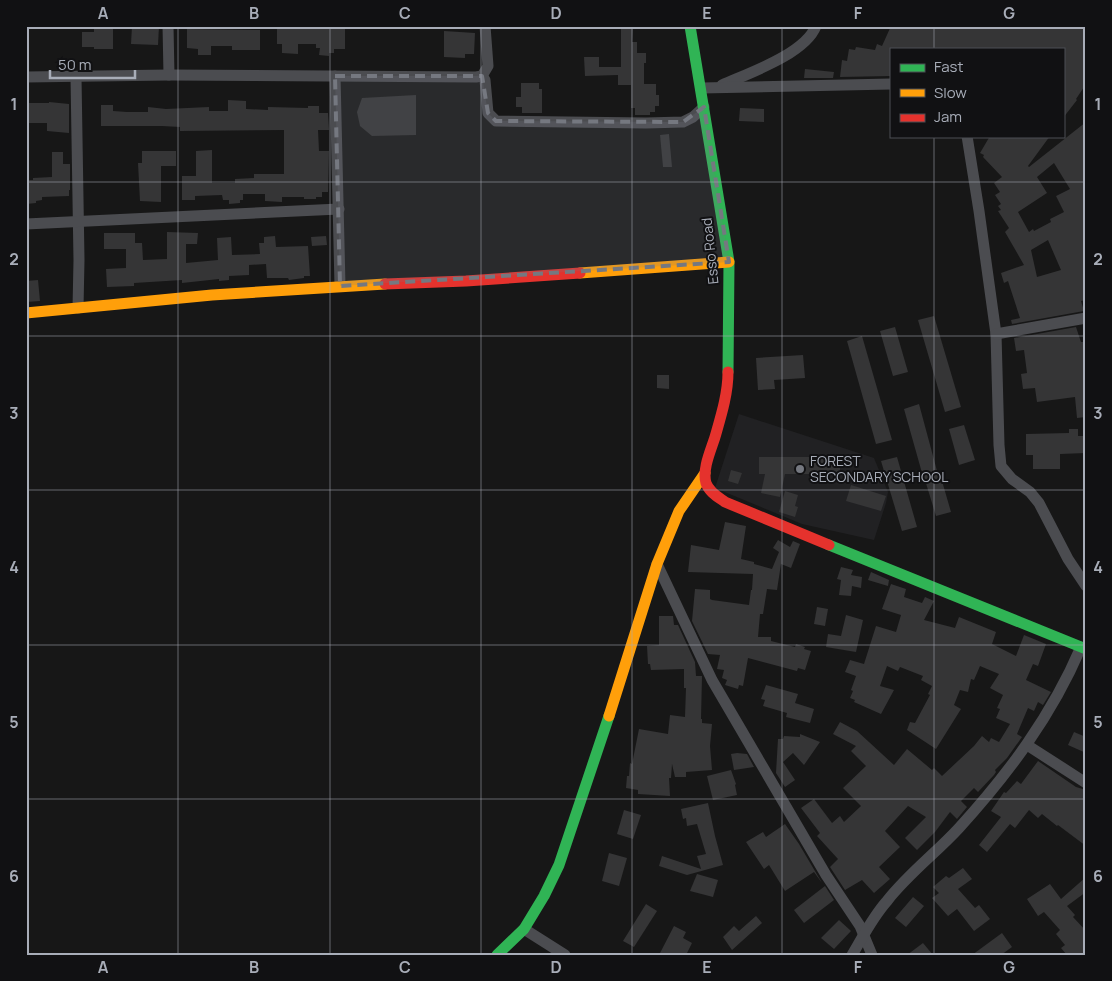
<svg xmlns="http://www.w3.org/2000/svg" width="1112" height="981" viewBox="0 0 1112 981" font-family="Manrope,sans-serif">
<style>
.built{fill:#212123}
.building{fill:#353536;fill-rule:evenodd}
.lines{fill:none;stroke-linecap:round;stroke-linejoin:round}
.street{stroke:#4b4c50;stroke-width:11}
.fast{stroke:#30b455;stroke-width:11}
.slow{stroke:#ff9f0a;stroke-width:11}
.jam{stroke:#e5322d;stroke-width:11}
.marked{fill:#757880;fill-opacity:0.2;stroke:#757880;stroke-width:4;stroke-dasharray:10 6;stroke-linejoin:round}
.grid{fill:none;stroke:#a8adb8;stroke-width:1;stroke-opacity:0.55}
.poi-dot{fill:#757880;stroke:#111113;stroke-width:2}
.labels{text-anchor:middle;stroke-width:4;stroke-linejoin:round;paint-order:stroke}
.street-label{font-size:14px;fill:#a8adb8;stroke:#111113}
.poi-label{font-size:14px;fill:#a8adb8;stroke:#111113;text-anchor:start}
.neatline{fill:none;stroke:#a8adb8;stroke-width:2}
.grid-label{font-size:16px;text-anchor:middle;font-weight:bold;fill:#a8adb8}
</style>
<rect width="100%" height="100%" fill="#171717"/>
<path class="built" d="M 739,414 L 874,458 L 888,492 L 886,503 L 874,540 L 802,524 L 715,488 Z"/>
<g class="building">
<path d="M 94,26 L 113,26 L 113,49 L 94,49 L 94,47 L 82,47 L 82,32 L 94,32 Z"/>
<path d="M 132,26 L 159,26 L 158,45 L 131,44 Z"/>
<path d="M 277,26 L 345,29 L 345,49 L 334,49 L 334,53 L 329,53 L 329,56 L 319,55 L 320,48 L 316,48 L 316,44 L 298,44 L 298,54 L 282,53 L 282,44 L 277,44 Z"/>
<path d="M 621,26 L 633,26 L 632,42 L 637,42 L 637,53 L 646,53 L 646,63 L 644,63 L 644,84 L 656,84 L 656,95 L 659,95 L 659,106 L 655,106 L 655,112 L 650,112 L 650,115 L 635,115 L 635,108 L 631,108 L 631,85 L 618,85 L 618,75 L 585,76 L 584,57 L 599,57 L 599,67 L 621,67 Z"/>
<path d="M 891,26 L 1086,26 L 1086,84 L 1076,99 L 1077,100 L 1063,118 L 1063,49 L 891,49 L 891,76 L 840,77 L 842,60 L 847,61 L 849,49 L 855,50 L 856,47 L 875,50 L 877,44 L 882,46 Z"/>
<path d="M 187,29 L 260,30 L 260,50 L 232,50 L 232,46 L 211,46 L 211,55 L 198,55 L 198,49 L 187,48 Z"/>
<path d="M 444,31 L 475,33 L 474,54 L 465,54 L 465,58 L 444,57 Z"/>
<path d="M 805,69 L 834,72 L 833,78 L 804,78 Z"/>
<path d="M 521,83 L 539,83 L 539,89 L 542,89 L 542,113 L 522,113 L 522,107 L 516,107 L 516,97 L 521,97 Z"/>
<path d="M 416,95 L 416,135 L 372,136 L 360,126 L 357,112 L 362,98 Z"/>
<path d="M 228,100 L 246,101 L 246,109 L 268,110 L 268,107 L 308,108 L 308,106 L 319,106 L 319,113 L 328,113 L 329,130 L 318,130 L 319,151 L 329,151 L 328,192 L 322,192 L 322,197 L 316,197 L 316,199 L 304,199 L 304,197 L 282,197 L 282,202 L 265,201 L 265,194 L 243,194 L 243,200 L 240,200 L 240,203 L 229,204 L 229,200 L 223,200 L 222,195 L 195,196 L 195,200 L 182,200 L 182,176 L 196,176 L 196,151 L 212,150 L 212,183 L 235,183 L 235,179 L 254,178 L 254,174 L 284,174 L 284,130 L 180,131 L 180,127 L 162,126 L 101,126 L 101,105 L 113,105 L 113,111 L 127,112 L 148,112 L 148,107 L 166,109 L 209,107 L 209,111 L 228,111 Z"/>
<path d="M 49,102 L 69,104 L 69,133 L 47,131 L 47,123 L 26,123 L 26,103 L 49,103 Z"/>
<path d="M 740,108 L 764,109 L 764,122 L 739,121 Z"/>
<path d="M 1086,122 L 1086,300 L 1081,301 L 1084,311 L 1012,324 L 1011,320 L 1020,318 L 1008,281 L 1004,283 L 1001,273 L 1024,265 L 1005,232 L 1009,228 L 998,211 L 1001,210 L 998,206 L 1001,204 L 995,195 L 1000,192 L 994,183 L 1002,177 L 983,157 L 984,155 L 980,153 L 990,136 L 1050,136 L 1028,166 L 1029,167 ZM 1054,163 L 1070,189 L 1056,196 L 1064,212 L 1050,219 L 1051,222 L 1034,231 L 1033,229 L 1029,232 L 1018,212 L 1047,193 L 1037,177 ZM 1048,240 L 1061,270 L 1037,277 L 1031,250 Z"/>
<path d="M 669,134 L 672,167 L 663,167 L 660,135 Z"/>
<path d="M 142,151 L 176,151 L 176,166 L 161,166 L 161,202 L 140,201 L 138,163 L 142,163 Z"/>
<path d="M 52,152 L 63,152 L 63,164 L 70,164 L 70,190 L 69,190 L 69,196 L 42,197 L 42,200 L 36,201 L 36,203 L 26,204 L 26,180 L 33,180 L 33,178 L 52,177 Z"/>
<path d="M 167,232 L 198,233 L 197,244 L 186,244 L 186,263 L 218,260 L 217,238 L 231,237 L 232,255 L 260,254 L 259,243 L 264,243 L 264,237 L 275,236 L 276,247 L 308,246 L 310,276 L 304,276 L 304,278 L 289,280 L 288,278 L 267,278 L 266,264 L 249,265 L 249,275 L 229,276 L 229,280 L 219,281 L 219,279 L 182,283 L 182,280 L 134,283 L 134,286 L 107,287 L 106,269 L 126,268 L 126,249 L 104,249 L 104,233 L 135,233 L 135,243 L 142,243 L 143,260 L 167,259 Z"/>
<path d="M 326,236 L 327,245 L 312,246 L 311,237 Z"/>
<path d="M 38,280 L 40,301 L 26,302 L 26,281 Z"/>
<path d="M 934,316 L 961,407 L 945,412 L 918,320 Z"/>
<path d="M 895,327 L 908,372 L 893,376 L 880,331 Z"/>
<path d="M 1076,327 L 1081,342 L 1086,342 L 1086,417 L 1077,418 L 1075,397 L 1037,402 L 1035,388 L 1023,389 L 1021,374 L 1027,373 L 1024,350 L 1016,351 L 1014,338 Z"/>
<path d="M 862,336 L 892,440 L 876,444 L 847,341 Z"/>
<path d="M 803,355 L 805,378 L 774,380 L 775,389 L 758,390 L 756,358 Z"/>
<path d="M 657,375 L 669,375 L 669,389 L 657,388 Z"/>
<path d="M 919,404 L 940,482 L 942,481 L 951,512 L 936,516 L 925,480 L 924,480 L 904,409 Z"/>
<path d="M 964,425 L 975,460 L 959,465 L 949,429 Z"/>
<path d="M 1069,429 L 1078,429 L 1078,436 L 1085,436 L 1086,453 L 1060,454 L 1060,469 L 1033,469 L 1033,455 L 1026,455 L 1026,434 L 1069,433 Z"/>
<path d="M 759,457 L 840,457 L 840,474 L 785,474 L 780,497 L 761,493 L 765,474 L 759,474 Z"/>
<path d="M 897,457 L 917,527 L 902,531 L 881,461 Z"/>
<path d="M 731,470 L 742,473 L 738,484 L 728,481 Z"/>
<path d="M 851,485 L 886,496 L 881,511 L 846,501 Z"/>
<path d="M 785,491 L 798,495 L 795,506 L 798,507 L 795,517 L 779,512 Z"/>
<path d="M 725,522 L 746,526 L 741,559 L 754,562 L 754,564 L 772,569 L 779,552 L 773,548 L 778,540 L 790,547 L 793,541 L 800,544 L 791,568 L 781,564 L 777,590 L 767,589 L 763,614 L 760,614 L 758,637 L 771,637 L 771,641 L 795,647 L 796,644 L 805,647 L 804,649 L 811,651 L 805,670 L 798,668 L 797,671 L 748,658 L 743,686 L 739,685 L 738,689 L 725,685 L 727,680 L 722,678 L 724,670 L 717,669 L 720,655 L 708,654 L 692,621 L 695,589 L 710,590 L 710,599 L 712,600 L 749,605 L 751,590 L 752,590 L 753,574 L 688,572 L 691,545 L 719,550 Z"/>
<path d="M 841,567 L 853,570 L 851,575 L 862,577 L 861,588 L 852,586 L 851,596 L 839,595 L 841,580 L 837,579 Z"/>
<path d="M 871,572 L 889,580 L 888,586 L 868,580 Z"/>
<path d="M 891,584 L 906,589 L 904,597 L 922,603 L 925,597 L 934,601 L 924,620 L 955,628 L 959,617 L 996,632 L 992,644 L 1016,656 L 1024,635 L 1046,644 L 1038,666 L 1033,664 L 1026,680 L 1051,692 L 1043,705 L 1038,702 L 1034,711 L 1028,708 L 1017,734 L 1022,737 L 1007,758 L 995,770 L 996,772 L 994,775 L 978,792 L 974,788 L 961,801 L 967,807 L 957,819 L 950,812 L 935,832 L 917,850 L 905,838 L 926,817 L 908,806 L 885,831 L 900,847 L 879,867 L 890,879 L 874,893 L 862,880 L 845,890 L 830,867 L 838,859 L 817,836 L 820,833 L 801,808 L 814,799 L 832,823 L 840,816 L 844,822 L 861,806 L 843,788 L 866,766 L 851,751 L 856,746 L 833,734 L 840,722 L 857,731 L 894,765 L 907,749 L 932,770 L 934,768 L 942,776 L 974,746 L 982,736 L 989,742 L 991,738 L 999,742 L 1010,724 L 996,718 L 1000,709 L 997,708 L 1003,695 L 990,688 L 999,674 L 980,666 L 974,680 L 971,679 L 968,692 L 960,690 L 954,705 L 961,709 L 936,749 L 907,730 L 910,722 L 915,723 L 930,695 L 928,694 L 932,686 L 921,680 L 923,676 L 900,667 L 898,671 L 887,666 L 880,686 L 894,690 L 881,714 L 854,702 L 855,700 L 850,698 L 853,691 L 851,690 L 856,676 L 845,672 L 850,660 L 864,664 L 876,626 L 896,632 L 901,615 L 882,609 Z"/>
<path d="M 817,607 L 828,609 L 825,626 L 814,624 Z"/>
<path d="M 846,615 L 863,620 L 856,652 L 826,647 L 828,634 L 841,636 Z"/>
<path d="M 659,616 L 673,616 L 674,625 L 678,625 L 695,662 L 696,676 L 702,676 L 701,719 L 702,719 L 702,723 L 712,724 L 710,746 L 712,770 L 686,772 L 686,777 L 675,777 L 672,764 L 671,778 L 669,778 L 670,796 L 638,794 L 638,790 L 626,788 L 627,776 L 629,776 L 630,763 L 632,764 L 639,729 L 668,734 L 670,715 L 685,717 L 686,688 L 684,688 L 684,669 L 651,670 L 650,664 L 648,664 L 647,646 L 659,645 Z"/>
<path d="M 766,685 L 798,694 L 795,703 L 814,709 L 810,723 L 786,717 L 787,713 L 763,706 L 765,700 L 761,699 Z"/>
<path d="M 1074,732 L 1086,737 L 1086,753 L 1068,745 Z"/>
<path d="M 800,734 L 820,742 L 804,765 L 793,753 L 783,762 L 795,780 L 785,787 L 776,773 L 778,739 L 783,739 L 784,736 L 800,737 Z"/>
<path d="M 737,753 L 747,754 L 754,767 L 734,770 L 731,754 Z"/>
<path d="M 1038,761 L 1076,787 L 1086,790 L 1086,846 L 1058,825 L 1057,826 L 1042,814 L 1038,818 L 1029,810 L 1015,828 L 1010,824 L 987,852 L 979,845 L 1001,817 L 991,811 L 1004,792 L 1006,793 L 1017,781 L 1021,784 Z"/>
<path d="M 731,770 L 736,784 L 735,785 L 737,795 L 713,800 L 707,776 Z"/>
<path d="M 708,803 L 715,836 L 723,865 L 687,875 L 659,866 L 662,856 L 701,869 L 697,856 L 706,854 L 697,824 L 687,826 L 686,818 L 683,819 L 681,809 Z"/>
<path d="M 624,810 L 641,815 L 633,839 L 617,834 Z"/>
<path d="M 785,824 L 799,844 L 822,883 L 814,872 L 785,891 L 769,865 L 764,869 L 746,842 L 763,832 L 766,837 Z"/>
<path d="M 609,853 L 627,858 L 619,886 L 602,881 Z"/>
<path d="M 963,868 L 972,879 L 958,889 L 975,908 L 979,905 L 990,919 L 974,931 L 957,909 L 948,916 L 932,898 L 939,893 L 933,887 L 946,876 L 949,878 Z"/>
<path d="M 697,874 L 718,880 L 713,897 L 690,891 Z"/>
<path d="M 1086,877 L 1086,892 L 1067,906 L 1075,915 L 1073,917 L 1086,931 L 1086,955 L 1067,955 L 1061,948 L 1065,945 L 1056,934 L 1060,930 L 1044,912 L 1038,916 L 1027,899 L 1050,884 L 1061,899 Z"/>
<path d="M 825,886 L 834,900 L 804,923 L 794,910 Z"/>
<path d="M 913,897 L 924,906 L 906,927 L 895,918 Z"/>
<path d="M 646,904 L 657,911 L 634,947 L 623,941 Z"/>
<path d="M 756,916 L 762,923 L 732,950 L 723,937 L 734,926 L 739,931 Z"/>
<path d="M 839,920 L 851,931 L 834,949 L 821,938 Z"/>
<path d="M 674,926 L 686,932 L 683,938 L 692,943 L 686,955 L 659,955 Z"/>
<path d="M 1002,933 L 1012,947 L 1001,955 L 972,955 Z"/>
<path d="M 923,943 L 933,955 L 907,955 Z"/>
</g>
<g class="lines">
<g class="street">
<path d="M 168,26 L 169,75"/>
<path d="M 335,76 L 340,286"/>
<path d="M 482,76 L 485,80 L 488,113 L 496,121 L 646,123 L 683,122 L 693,117 L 704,107"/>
<path d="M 26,77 L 169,75 L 476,77 L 482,76 L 488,66 L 485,26"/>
<path d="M 76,77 L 79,260 L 78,308"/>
<path d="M 722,85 C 749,73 805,54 816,26"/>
<path d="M 701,88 L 891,84"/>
<path d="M 967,136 L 979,211 L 996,334 L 999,445 L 1001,466 L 1012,479 L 1030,492 L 1039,503 L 1068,559 L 1086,586"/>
<path d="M 26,224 L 339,209"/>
<path d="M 996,334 L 1086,318"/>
<path d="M 657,564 L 712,680 L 826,875 L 860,926 L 872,955"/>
<path d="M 1027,745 L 1086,783"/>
<path d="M 524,929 L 565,955"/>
<path d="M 852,955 C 864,935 872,918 887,901 C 908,874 936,853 959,828 C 1009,773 1052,715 1081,647"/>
</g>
<g class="fast">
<path d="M 690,26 L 729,262 L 728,372"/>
<path d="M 829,545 L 1086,649"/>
<path d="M 497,955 L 524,929 L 544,896 L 559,865 L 609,716"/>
</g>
<g class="slow">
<path d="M 580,273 L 729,262"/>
<path d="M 26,313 L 212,295 L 385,284"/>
<path d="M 609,716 L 657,564 L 679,511 L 705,473"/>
</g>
<g class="jam">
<path d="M 385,284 L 466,281 L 580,273"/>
<path d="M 728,372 C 728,394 721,416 715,437 C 711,450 702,469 706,483 C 709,492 718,497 725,502 L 829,545"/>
</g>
</g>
<path class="marked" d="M 335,76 L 482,76 L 488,113 L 496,121 L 683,122 L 704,107 L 729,262 L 340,286 Z"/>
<path class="grid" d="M 178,26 L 178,955M 330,26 L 330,955M 481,26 L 481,955M 632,26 L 632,955M 782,26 L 782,955M 934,26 L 934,49M 934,136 L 934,955M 26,182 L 1086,182M 26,336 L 1086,336M 26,490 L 1086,490M 26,645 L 1086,645M 26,799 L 1086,799"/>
<circle class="poi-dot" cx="800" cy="469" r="5"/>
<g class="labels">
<g class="street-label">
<text transform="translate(710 251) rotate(-96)" y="5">Esso Road</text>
</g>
<g class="poi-label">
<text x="810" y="466">FOREST<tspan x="810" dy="16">SECONDARY SCHOOL</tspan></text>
</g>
</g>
<rect width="1112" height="981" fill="none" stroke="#111113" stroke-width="55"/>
<rect x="890" y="48" width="175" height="90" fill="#111113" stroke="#4d4f55"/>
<rect x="900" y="64" width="25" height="8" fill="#30b455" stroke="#4d4f55"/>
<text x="934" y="72" font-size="15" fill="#a8adb8">Fast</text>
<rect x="900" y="89" width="25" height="8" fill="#ff9f0a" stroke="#4d4f55"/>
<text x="934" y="98" font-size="15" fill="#a8adb8">Slow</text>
<rect x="900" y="114" width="25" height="8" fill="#e5322d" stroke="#4d4f55"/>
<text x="934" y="122" font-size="15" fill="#a8adb8">Jam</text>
<path d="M50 70v8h85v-8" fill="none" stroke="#a8adb8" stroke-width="2.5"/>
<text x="58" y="70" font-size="15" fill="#a8adb8" stroke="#111113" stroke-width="4" paint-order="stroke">50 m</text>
<rect x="28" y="28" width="1056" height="926" class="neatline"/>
<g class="grid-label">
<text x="103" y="19">A</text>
<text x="254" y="19">B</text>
<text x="405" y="19">C</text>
<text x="556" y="19">D</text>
<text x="707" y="19">E</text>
<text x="858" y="19">F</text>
<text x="1009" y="19">G</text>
<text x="14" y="110">1</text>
<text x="1098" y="110">1</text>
<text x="14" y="265">2</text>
<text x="1098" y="265">2</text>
<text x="14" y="419">3</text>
<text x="1098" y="419">3</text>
<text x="14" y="573">4</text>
<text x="1098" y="573">4</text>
<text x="14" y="728">5</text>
<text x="1098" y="728">5</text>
<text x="14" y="882">6</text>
<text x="1098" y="882">6</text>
<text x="103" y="973">A</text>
<text x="254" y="973">B</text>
<text x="405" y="973">C</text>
<text x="556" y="973">D</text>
<text x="707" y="973">E</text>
<text x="858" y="973">F</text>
<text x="1009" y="973">G</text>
</g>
</svg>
